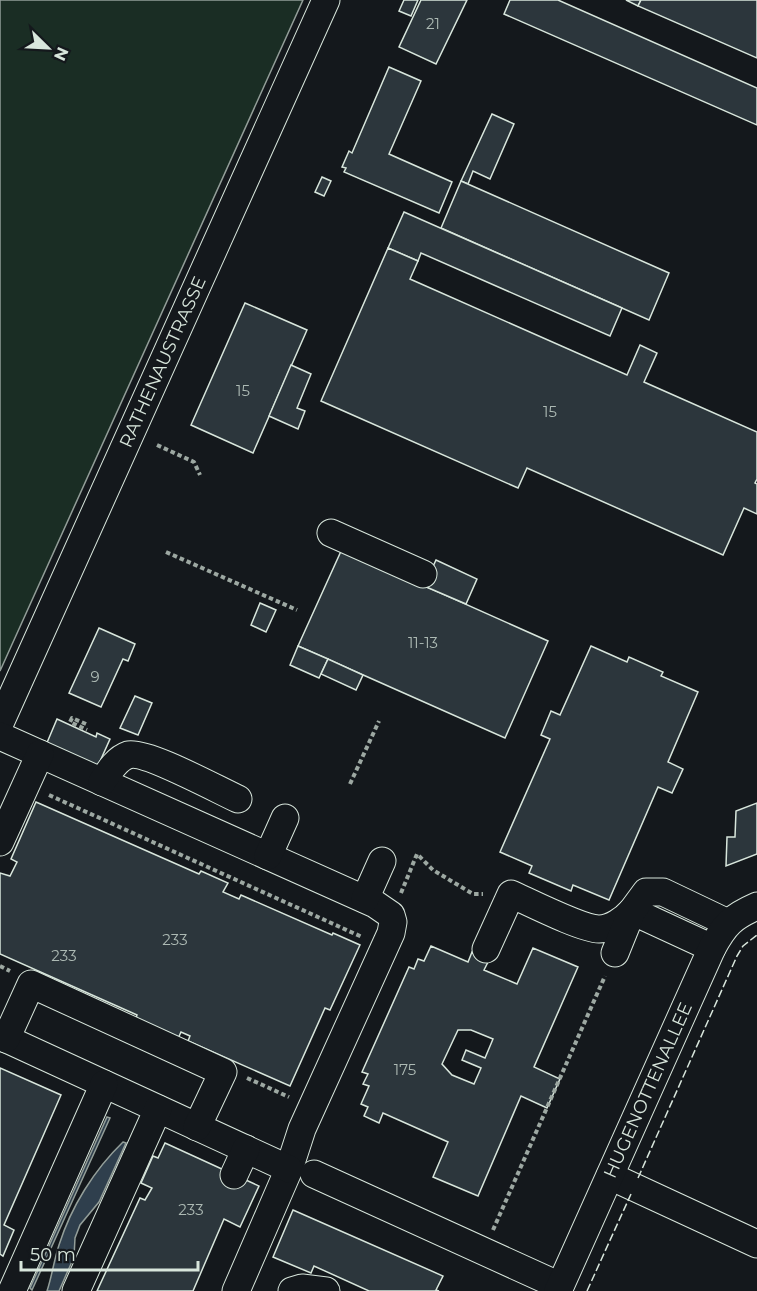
<svg xmlns="http://www.w3.org/2000/svg" width="757" height="1291" viewBox="0 0 757 1291" font-family="Montserrat,sans-serif">
<style>
.green{fill:#1a2d24;stroke:#939e99;stroke-width:1.5}
.water{fill:#2f3f4d;stroke:#939e99;stroke-width:1.5}
.building{fill:#2c363c;stroke:#d8e6dc;stroke-width:1.5;fill-rule:evenodd}
.lines{fill:none;stroke-linecap:round;stroke-linejoin:round}
.minor-casing{stroke:#d8e6dc;stroke-width:29}
.path{stroke:#9da8a2;stroke-width:4;stroke-dasharray:4.5 3;stroke-linecap:butt}
.minor{stroke:#14181c;stroke-width:27}
.fence{stroke:#d8e6dc;stroke-width:1.5;stroke-dasharray:8 3;stroke-linecap:butt}
.labels{text-anchor:middle;stroke-width:4.5;stroke-linejoin:round;paint-order:stroke}
.number-label{font-size:15px;fill:#adbab4}
.street-label{font-size:18px;fill:#d8e6dc;stroke:#14181c}
</style>
<rect width="100%" height="100%" fill="#14181c"/>
<path class="green" d="M 0,0 L 303,0 L 0,671 Z"/>
<g class="water">
<path d="M 107,1117 L 110,1118 L 32,1290 L 30,1288 Z"/>
<path d="M 123,1142 L 126,1143 L 99,1202 L 80,1225 L 75,1238 L 74,1257 L 59,1291 L 47,1291 C 52,1276 54,1260 59,1245 C 71,1207 94,1170 123,1142 Z"/>
</g>
<g class="building">
<path d="M 404,0 L 418,0 L 411,16 L 399,11 Z"/>
<path d="M 421,0 L 467,0 L 436,64 L 399,47 Z"/>
<path d="M 510,0 L 558,0 L 757,88 L 757,125 L 504,14 Z"/>
<path d="M 626,0 L 641,0 L 638,6 Z"/>
<path d="M 641,0 L 757,0 L 757,58 L 638,6 Z"/>
<path d="M 389,67 L 421,81 L 389,154 L 452,182 L 439,213 L 344,172 L 346,168 L 342,167 L 349,151 L 352,153 Z"/>
<path d="M 492,114 L 514,124 L 490,179 L 473,171 L 468,184 L 461,181 Z"/>
<path d="M 322,177 L 331,181 L 324,196 L 315,192 Z"/>
<path d="M 461,181 L 669,273 L 649,320 L 441,228 Z"/>
<path d="M 404,212 L 622,308 L 610,336 L 421,253 L 418,261 L 388,248 Z"/>
<path d="M 388,248 L 418,261 L 410,279 L 627,375 L 640,345 L 657,353 L 644,382 L 757,432 L 757,479 L 755,483 L 757,484 L 757,514 L 744,508 L 723,555 L 527,468 L 518,488 L 321,401 Z"/>
<path d="M 245,303 L 307,330 L 253,453 L 191,425 Z"/>
<path d="M 291,365 L 311,374 L 297,408 L 305,411 L 298,429 L 269,416 Z"/>
<path d="M 342,549 L 548,641 L 505,738 L 298,646 Z"/>
<path d="M 436,560 L 477,579 L 466,604 L 424,586 Z"/>
<path d="M 260,603 L 276,610 L 266,632 L 251,625 Z"/>
<path d="M 99,628 L 135,644 L 128,661 L 123,659 L 101,707 L 69,693 Z"/>
<path d="M 298,646 L 328,659 L 319,678 L 290,665 Z"/>
<path d="M 591,646 L 627,662 L 629,657 L 663,672 L 661,676 L 698,692 L 668,762 L 683,769 L 672,793 L 658,787 L 609,900 L 573,885 L 571,891 L 529,873 L 532,866 L 500,852 L 550,739 L 541,735 L 551,711 L 560,715 Z"/>
<path d="M 328,659 L 363,675 L 356,690 L 321,674 Z"/>
<path d="M 135,696 L 152,703 L 138,735 L 120,728 Z"/>
<path d="M 57,719 L 96,737 L 97,733 L 110,739 L 97,768 L 46,745 Z"/>
<path d="M 36,802 L 199,874 L 201,871 L 228,883 L 223,892 L 239,899 L 241,895 L 332,935 L 333,933 L 360,945 L 330,1010 L 325,1008 L 290,1086 L 188,1041 L 190,1036 L 181,1032 L 176,1043 L 136,1018 L 137,1015 L 0,954 L 0,873 L 10,876 L 17,862 L 11,859 Z"/>
<path d="M 757,803 L 757,854 L 726,866 L 727,837 L 735,837 L 736,811 Z"/>
<path d="M 431,946 L 468,962 L 472,952 L 489,960 L 484,970 L 517,984 L 533,948 L 578,967 L 534,1067 L 560,1079 L 547,1108 L 521,1096 L 478,1196 L 433,1177 L 448,1142 L 383,1113 L 379,1123 L 364,1116 L 368,1107 L 361,1104 L 369,1086 L 363,1084 L 368,1074 L 362,1072 L 409,967 L 414,969 L 418,959 L 424,961 ZM 458,1030 L 471,1030 L 493,1039 L 485,1058 L 466,1050 L 462,1060 L 481,1068 L 474,1084 L 452,1075 L 442,1064 Z"/>
<path d="M 0,1068 L 61,1095 L 4,1225 L 14,1230 L 3,1256 L 0,1254 Z"/>
<path d="M 165,1143 L 259,1186 L 240,1227 L 224,1219 L 193,1291 L 97,1291 L 140,1198 L 145,1200 L 152,1188 L 141,1183 L 153,1156 L 158,1158 Z"/>
<path d="M 293,1210 L 443,1276 L 436,1290 L 439,1291 L 369,1291 L 314,1266 L 311,1273 L 273,1257 Z"/>
</g>
<g class="lines">
<g class="minor-casing">
<g id="minor">
<path d="M 331,533 L 423,574"/>
<path id="s1" d="M 0,723 L 326,0"/>
<path d="M 0,736 L 375,904 L 391,915 L 393,922 L 391,933 L 302,1129 L 289,1169 L 236,1291"/>
<path d="M 102,782 C 108,773 116,759 128,755 C 145,750 218,790 238,799"/>
<path d="M 0,842 L 40,754"/>
<path d="M 268,856 L 285,818"/>
<path d="M 365,899 L 382,861"/>
<path d="M 486,949 L 511,894 C 529,902 582,929 599,929 C 611,929 624,920 632,911 L 712,948"/>
<path d="M 615,953 L 632,911 L 646,892 L 663,892 L 728,923"/>
<path d="M 0,1036 L 289,1169"/>
<path d="M 6,1039 L 31,984 L 223,1072 L 197,1127"/>
<path d="M 314,1174 L 560,1286"/>
<path d="M 234,1175 L 246,1149"/>
<path d="M 610,1176 L 757,1244"/>
<path d="M 12,1291 L 104,1084"/>
<path d="M 76,1291 L 158,1109"/>
<path d="M 292,1291 L 302,1288 L 326,1291"/>
<path id="s2" d="M 558,1291 L 712,948 C 725,924 732,917 757,906"/>
</g>
</g>
<g class="path">
<path d="M 157,445 L 194,462 L 200,475"/>
<path d="M 166,552 L 297,610"/>
<path d="M 86,724 L 72,718 L 70,722 L 87,730"/>
<path d="M 350,784 L 379,721"/>
<path d="M 49,795 L 362,937"/>
<path d="M 401,893 L 417,854 L 433,870 L 473,894 L 483,894"/>
<path d="M 0,966 L 10,971"/>
<path d="M 247,1078 L 289,1097"/>
<path d="M 493,1230 L 605,976"/>
</g>
<use href="#minor" class="minor"/>
<g class="fence">
<path d="M 638,1178 L 737,956 L 743,946 L 757,935"/>
<path d="M 587,1291 L 631,1194"/>
</g>
</g>
<g class="labels">
<g class="number-label">
<text x="433" y="29">21</text>
<text x="243" y="396">15</text>
<text x="550" y="417">15</text>
<text x="423" y="648">11-13</text>
<text x="95" y="682">9</text>
<text x="175" y="945">233</text>
<text x="64" y="961">233</text>
<text x="405" y="1075">175</text>
<text x="191" y="1215">233</text>
</g>
<g class="street-label">
<text dy="6" stroke="none"><textPath href="#s1" startOffset="396">RATHENAUSTRASSE</textPath></text>
<text dy="6" stroke="none"><textPath href="#s2" startOffset="220">HUGENOTTENALLEE</textPath></text>
</g>
</g>
<g transform="translate(48 48) rotate(114)" stroke="#14181c" stroke-width="4.5" paint-order="stroke">
<path d="M0-4.5L10 22L0 15L-10 22Z" fill="#d8e6dc"/>
<text y="-9" font-size="16" font-weight="bold" text-anchor="middle" fill="#d8e6dc">N</text>
</g>
<path d="M21 1261v9h177v-9" fill="none" stroke="#d8e6dc" stroke-width="3"/>
<text x="30" y="1261" font-size="18" fill="#d8e6dc" stroke="#14181c" stroke-width="4.5" paint-order="stroke">50 m</text>
</svg>
